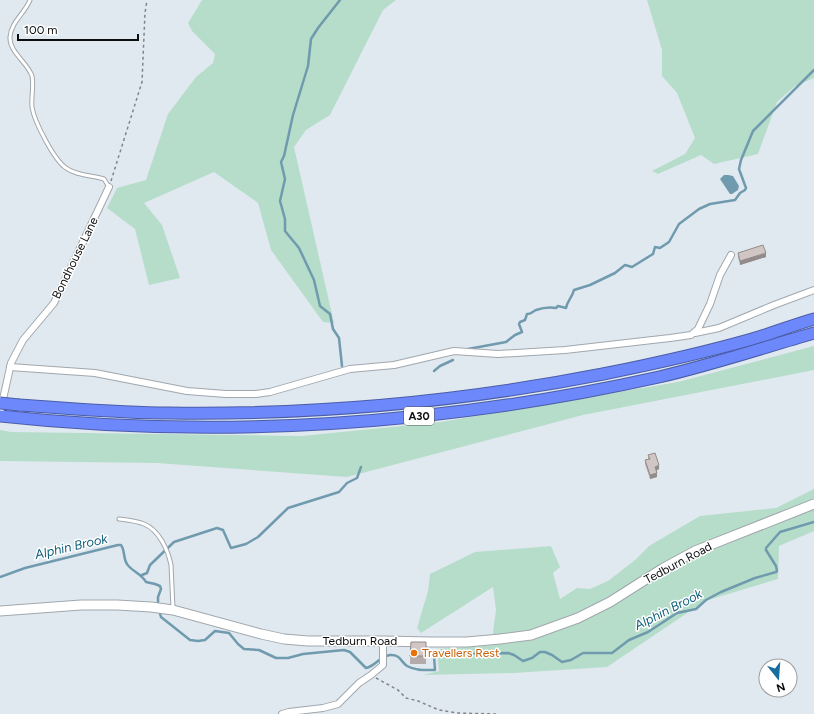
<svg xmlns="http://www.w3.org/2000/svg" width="814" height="714" viewBox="0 0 814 714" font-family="Figtree,sans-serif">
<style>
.green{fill:#b6ddca}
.water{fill:#709aae}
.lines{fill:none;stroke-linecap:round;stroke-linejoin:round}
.stream{stroke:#709aae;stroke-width:2.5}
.lane-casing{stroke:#a0a7ad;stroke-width:5}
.street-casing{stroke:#a0a7ad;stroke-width:8}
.secondary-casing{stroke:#a0a7ad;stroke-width:11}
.highway-casing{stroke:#4b5da8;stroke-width:13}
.path{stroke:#80858a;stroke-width:1.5;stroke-dasharray:3 3;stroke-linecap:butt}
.lane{stroke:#fff;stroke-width:3}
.street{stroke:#fff;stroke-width:6}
.secondary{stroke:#fff;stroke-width:9}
.highway{stroke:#6d88fa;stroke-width:11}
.highway-bridge-casing{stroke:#4b5da8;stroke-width:13;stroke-linecap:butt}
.highway-bridge{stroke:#6d88fa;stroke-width:11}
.wall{fill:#b3aaa9}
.shaded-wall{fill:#928b89}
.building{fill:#d0c6c4;stroke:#928b89}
.food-dot{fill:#e8710a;stroke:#fff;stroke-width:1.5}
.labels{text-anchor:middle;stroke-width:3;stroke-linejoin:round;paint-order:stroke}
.shield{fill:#fff;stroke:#545657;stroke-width:1}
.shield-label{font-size:11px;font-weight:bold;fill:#0b0d0f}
.street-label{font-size:12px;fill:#0b0d0f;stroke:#fff}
.food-label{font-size:12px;fill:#c56008;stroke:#fff;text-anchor:start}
.water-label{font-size:13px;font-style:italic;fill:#11607d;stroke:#fff}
</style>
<rect width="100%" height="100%" fill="#e1e9f0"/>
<g class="green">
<path d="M 202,0 L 396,0 L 383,10 L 330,115 L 306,130 L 294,147 L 334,323 L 323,322 L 271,250 L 258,203 L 214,172 L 144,203 L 162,225 L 180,278 L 149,285 L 135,229 L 107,208 L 117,188 L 146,180 L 168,114 L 196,77 L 213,63 L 215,54 L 192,31 L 188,23 Z"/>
<path d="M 647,0 L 814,0 L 814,78 L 795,86 L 777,102 L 758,154 L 714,164 L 701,155 L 658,174 L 652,171 L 685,154 L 695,138 L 677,93 L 662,76 L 662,50 Z"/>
<path d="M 814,346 L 814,370 L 583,415 L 347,477 L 157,463 L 0,461 L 0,430 L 11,432 L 302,436 L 441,422 L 678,382 Z"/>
<path d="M 814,489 L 814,531 L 779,546 L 778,579 L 705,601 L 607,667 L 514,673 L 423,675 L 439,671 L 437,649 L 495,645 L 493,632 L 496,610 L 493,587 L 421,633 L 417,628 L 428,591 L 430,574 L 475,552 L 551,546 L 560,567 L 553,573 L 560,599 L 577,588 L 590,589 L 608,581 L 635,560 L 649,546 L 700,516 L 776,508 Z"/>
</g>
<path class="water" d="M 724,175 L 728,175 L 733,176 L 739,186 L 738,190 L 732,194 L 730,194 L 720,179 Z"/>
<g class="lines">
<g class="stream">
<path d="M 340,0 L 318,28 L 311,39 L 308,66 L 293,115 L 284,156 L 281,162 L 285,179 L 280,201 L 285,219 L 285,231 L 299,248 L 314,280 L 320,306 L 330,314 L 333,329 L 339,338 L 342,366"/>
<path d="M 468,349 L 506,342 L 515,335 L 522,332 L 519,324 L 520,322 L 525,320 L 527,314 C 531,314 532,312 536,310 C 542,308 550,307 556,308 L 558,306 L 566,308 C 567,301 572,298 574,290 L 590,285 L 615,273 L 625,265 L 632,267 L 653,254 L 655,247 L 660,248 L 669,242 L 679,224 L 699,209 L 710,204 L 735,200 L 740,193 L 745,190 L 746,188 L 739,169 L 741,160 L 753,131 L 814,70"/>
<path d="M 434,371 L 440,366 L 453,360"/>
<path d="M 142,575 L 147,573 L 150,565 L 174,542 L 217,528 L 223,530 L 231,548 L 246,544 L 258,537 L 288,508 L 339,492 L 347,483 L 357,478 L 361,467"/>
<path d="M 0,577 L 25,568 L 118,545 L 121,545 C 125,550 123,558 127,564 C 131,571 141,573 146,582 L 155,584 L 160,586 L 161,589 L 158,597 L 158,605"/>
<path d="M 159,610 L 161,617 L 190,640 L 198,641 L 205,640 L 215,631 L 229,633 L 238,644 L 244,649 L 259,650 L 276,658 L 288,658 L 303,654 L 344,650 L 350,652 L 366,668 C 376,666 378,657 390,655 C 400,654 401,662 407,666 C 416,671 426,670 435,670 L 434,656 L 438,654 L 508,653 L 514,655 L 523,661 L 532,658 L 540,652 L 545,652 L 552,655 L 562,662 L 571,660 L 583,653 L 612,653 L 629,640 L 648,632 L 677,613 L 696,609 L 706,600 L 721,592 L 755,578 L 776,572 L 777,571 L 776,566 L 766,550 L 766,548 L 780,532 L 814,522"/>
</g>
<g class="lane-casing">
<g id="lane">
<path d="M 30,0 C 25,13 11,22 10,37 C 9,52 28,63 32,76 C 34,86 31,97 32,107 C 34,121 54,160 66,168 C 77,176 91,175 104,179 L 109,187"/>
<path d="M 119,519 C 127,520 137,521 144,524 C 159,530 168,550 171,565 L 173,608"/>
</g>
</g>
<g class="street-casing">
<g id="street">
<path d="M 695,333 L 719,328 L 774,305 L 814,290"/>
<path d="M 10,367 L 95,373 L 187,391 L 226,394 L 256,394 L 270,392 L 350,369 L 394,365 L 454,351 L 498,354 L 565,350 L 670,338 L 691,335 L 698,329 L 710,304 L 720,275 L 731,255"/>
<path d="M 0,413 L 11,363 L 23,340 L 54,303 L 109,187"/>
<path d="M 282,714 L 289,712 L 323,708 L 338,704 L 359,683 L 371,675 L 383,665 L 383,641"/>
</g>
</g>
<g class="secondary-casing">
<path id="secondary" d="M 0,611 L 81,605 L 117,605 L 151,607 L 173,610 L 261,634 L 284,639 L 308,641 L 383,641 L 431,642 L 467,642 L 500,639 L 531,635 L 578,618 L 610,602 L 662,569 L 695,551 L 814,504"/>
</g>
<g class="highway-casing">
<g id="highway">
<path d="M 19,405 C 69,408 119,413 169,413 C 314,415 460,402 603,374 C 653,364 703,353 752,339 C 773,333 793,325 814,319"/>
<path d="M 0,416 C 219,440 443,425 659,377 C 711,365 762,348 814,333"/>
</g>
</g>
<g class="path">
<path d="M 111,181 L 142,82 L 145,13 L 147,0"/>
<path d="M 376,678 L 398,690 L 406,698 L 418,701 L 439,710 L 457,713 L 496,714"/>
</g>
<use href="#lane" class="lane"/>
<use href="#street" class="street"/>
<use href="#secondary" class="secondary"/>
<use href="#highway" class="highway"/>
<g class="highway-bridge-casing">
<path id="highway-bridge" d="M 0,403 L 19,405"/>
</g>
<use href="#highway-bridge" class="highway-bridge"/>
</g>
<g class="wall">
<path d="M 738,253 L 766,257 L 740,265 L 738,257 Z"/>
<path d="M 648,455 L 659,469 L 656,471 L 657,477 L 650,479 L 645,464 L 645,460 L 648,459 Z"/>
<path d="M 411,642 L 426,642 L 426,664 L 410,664 Z"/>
</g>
<g class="shaded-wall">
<path d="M 766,253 L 766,257 L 740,265 L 740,261 Z"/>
<path d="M 659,465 L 659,469 L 655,471 L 655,467 Z"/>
<path d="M 657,473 L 657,477 L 650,479 L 650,475 Z"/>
</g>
<g class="building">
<path d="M 763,245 L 766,253 L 740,261 L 738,253 Z"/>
<path d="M 655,453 L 659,465 L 655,467 L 657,473 L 650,475 L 645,460 L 650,459 L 648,455 Z"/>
<path d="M 411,642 L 426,642 L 426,656 L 410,656 Z"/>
</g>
<circle class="food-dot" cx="414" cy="653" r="4"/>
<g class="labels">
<rect class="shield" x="404" y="407" width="30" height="18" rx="3"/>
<g class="shield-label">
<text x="419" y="420">A30</text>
</g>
<g class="street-label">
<text transform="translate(75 258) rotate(-64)" y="4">Bondhouse Lane</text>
<text transform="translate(678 563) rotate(-28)" y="4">Tedburn Road</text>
<text x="360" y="645">Tedburn Road</text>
</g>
<g class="food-label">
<text x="422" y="657">Travellers Rest</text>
</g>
<g class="water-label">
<text transform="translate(71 546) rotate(-13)" y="5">Alphin Brook</text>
<text transform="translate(668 609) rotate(-27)" y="5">Alphin Brook</text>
</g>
</g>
<g transform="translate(778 678) rotate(163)"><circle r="19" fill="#ffffff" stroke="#9d9e9f"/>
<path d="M0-3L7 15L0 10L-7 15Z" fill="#176d9d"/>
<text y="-6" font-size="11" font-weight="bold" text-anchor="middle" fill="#0b0d0f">N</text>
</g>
<path d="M18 34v6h120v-6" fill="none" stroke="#0b0d0f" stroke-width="2"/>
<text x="24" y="34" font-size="12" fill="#0b0d0f" stroke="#ffffff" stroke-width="3" paint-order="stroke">100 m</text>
</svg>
